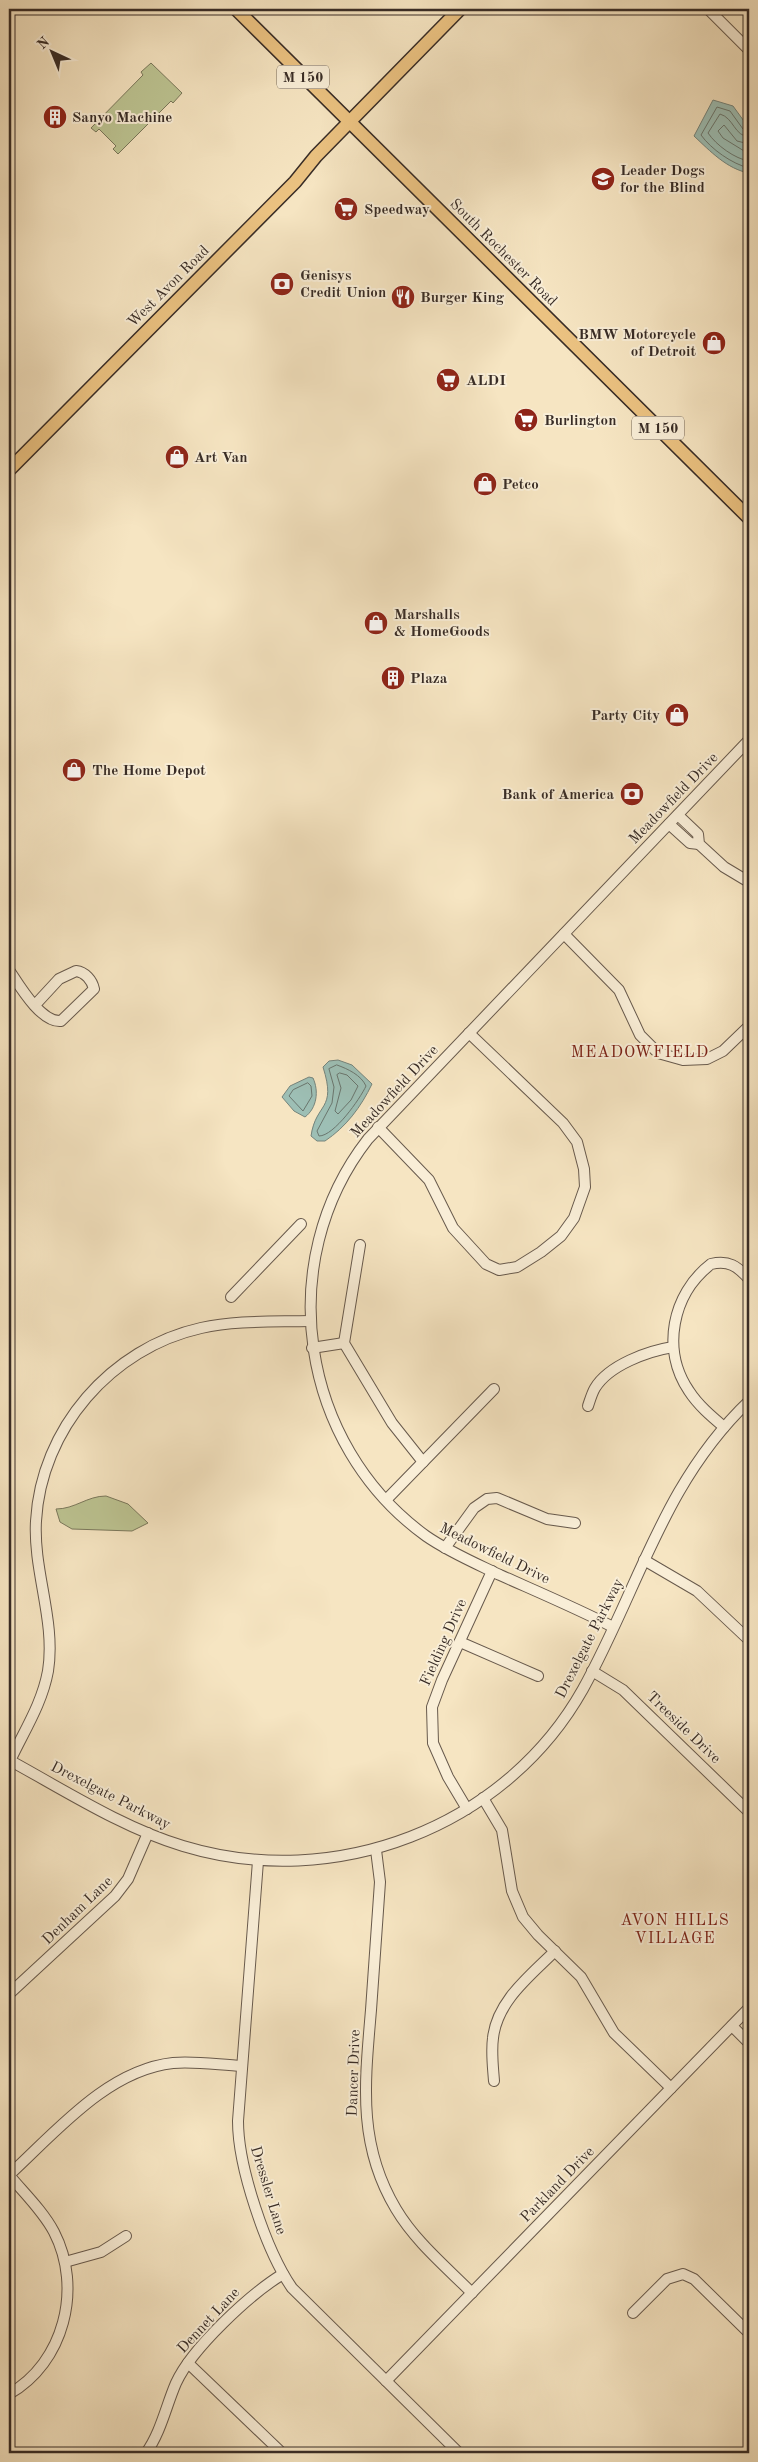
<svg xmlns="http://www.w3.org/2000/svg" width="758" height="2462" viewBox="0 0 758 2462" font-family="'Old Standard TT',serif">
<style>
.green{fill:#bdc593;stroke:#7a785c}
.water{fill:#9dbfb5;stroke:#75847c}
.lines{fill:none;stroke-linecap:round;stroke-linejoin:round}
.shore{stroke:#6a766e;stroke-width:1}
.minor-casing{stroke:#685a4d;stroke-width:12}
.major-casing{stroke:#382c26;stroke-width:15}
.minor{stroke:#f9eed7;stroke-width:10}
.major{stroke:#ebc281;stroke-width:12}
.labels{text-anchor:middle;stroke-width:4;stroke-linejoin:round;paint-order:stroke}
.shield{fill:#f9eed7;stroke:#72665b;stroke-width:1}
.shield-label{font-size:14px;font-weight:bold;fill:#382c26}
.poi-label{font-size:15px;font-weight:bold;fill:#382c26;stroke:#f9eed7;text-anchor:start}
.street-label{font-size:15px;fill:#382c26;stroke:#f9eed7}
.neighbourhood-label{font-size:16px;letter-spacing:1px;fill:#7a1f14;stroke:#f9eed7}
</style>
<rect width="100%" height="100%" fill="#f6e5c2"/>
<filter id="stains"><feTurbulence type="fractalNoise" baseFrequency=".004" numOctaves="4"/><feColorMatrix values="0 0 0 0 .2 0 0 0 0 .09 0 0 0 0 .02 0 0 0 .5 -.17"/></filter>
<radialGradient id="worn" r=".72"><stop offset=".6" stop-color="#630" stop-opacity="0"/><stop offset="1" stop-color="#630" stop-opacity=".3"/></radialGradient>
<g class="green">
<path d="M 151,63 L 182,93 L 173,103 L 171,101 L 118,154 L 113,149 L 116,146 L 99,129 L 96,132 L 91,128 L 143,75 L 141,72 Z"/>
<path d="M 106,1496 L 128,1504 L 148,1523 L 132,1531 L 72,1529 L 60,1522 L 56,1509 C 75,1509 87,1496 106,1496 Z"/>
</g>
<g class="water">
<path d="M 713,100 L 733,106 L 749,128 L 749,173 C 727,169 710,151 694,136 Z"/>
<path d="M 338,1060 L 352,1065 L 372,1084 C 361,1107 346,1127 325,1141 L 317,1141 L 311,1136 C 316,1102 337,1111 323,1067 L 329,1061 Z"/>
<path d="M 309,1077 L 313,1078 C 319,1091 317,1108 305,1117 L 294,1111 L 282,1097 L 290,1086 Z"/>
</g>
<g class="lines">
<g class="shore">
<path d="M 749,130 L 743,129 L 730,111 L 717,107 L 701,135 C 711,149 732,164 749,168"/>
<path d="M 749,137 C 734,136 734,118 720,114 L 708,133 C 716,145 735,159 749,161"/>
<path d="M 749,144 L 737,141 L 724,125 L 718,131 L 723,138 L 749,154"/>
<path d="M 337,1065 C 348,1069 361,1075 366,1086 C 360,1099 334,1136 319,1136 L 317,1131 L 332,1103 L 334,1087 L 329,1069 Z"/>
<path d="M 340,1073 L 347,1075 L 358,1086 L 351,1100 L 338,1114 L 335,1111 L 341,1088 L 337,1075 Z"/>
<path d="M 308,1083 L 311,1086 L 312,1096 L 303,1111 L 289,1096 L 293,1090 Z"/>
</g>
<g class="minor-casing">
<g id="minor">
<path d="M 708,9 L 749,50"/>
<path d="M 678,815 L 698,834 L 699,844 L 724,867 L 749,882"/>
<path d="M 669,824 L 690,843 L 699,844"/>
<path d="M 564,934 L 619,990 L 640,1035 L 658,1053 L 683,1060 L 707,1059 L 723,1051 L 749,1026"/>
<path d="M 9,970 C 19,985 41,1023 61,1021 L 94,989 C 92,980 85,972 76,971 L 59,979 L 35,1005"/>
<path d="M 378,1127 L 429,1180 L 453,1228 L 486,1264 L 499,1270 L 517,1267 L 541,1252 L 561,1236 L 574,1218 L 585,1187 L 584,1169 L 577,1142 L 563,1123 L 469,1033"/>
<path d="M 360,1245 L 344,1343 L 392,1423 L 423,1462"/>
<path d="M 231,1297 L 301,1224"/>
<path d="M 312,1348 L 344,1343"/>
<path d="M 588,1406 C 590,1400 592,1393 595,1388 C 609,1365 648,1351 673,1347"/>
<path d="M 724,1427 C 711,1416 698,1405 689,1391 C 661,1350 672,1294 711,1264 C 729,1260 737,1266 749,1279"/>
<path d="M 386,1500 L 494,1389"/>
<path d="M 445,1548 L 474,1508 L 487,1499 L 497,1498 L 547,1519 L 575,1523"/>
<path d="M 644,1560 L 697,1591 L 749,1640"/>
<path d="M 613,1627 C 576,1608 538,1592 500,1575 C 475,1563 449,1552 426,1536 C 300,1445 272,1262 368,1139 L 749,740"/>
<path d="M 460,1642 L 538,1676"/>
<path d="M 592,1671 L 623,1690 L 749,1812"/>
<path d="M 9,1760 C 64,1790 123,1828 183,1846 C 334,1892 505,1828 583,1689 C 639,1588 663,1483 749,1401"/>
<path d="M 10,1761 C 24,1731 42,1704 48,1671 C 56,1621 33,1571 36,1521 C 41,1429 111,1348 201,1328 C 236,1320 274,1322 310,1321"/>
<path d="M 483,1798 L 502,1830 L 512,1891 L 523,1917 L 538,1935 L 581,1977 L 614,2033 L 671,2088"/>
<path d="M 467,1809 L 448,1777 L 433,1743 L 432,1707 L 442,1680 L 492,1571"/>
<path d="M 376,1850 L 380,1882 C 377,1924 374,1967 371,2010 C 365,2082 357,2144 396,2209 C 415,2241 445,2266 472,2293"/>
<path d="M 258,1861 L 238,2121 C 238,2167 266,2250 292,2288 L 459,2453"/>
<path d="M 9,1994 L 115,1896 L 128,1879 L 148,1833"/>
<path d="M 732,2026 L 749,2043"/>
<path d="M 494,2081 C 493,2067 491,2052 493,2038 C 497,2001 530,1976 555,1951"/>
<path d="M 9,2175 C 55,2133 107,2070 173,2063 C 196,2061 219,2065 242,2066"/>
<path d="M 9,2175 C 24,2193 43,2211 54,2232 C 83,2288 64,2363 9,2394"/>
<path d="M 65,2262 L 101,2252 L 126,2236"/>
<path d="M 633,2313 L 667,2279 L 683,2274 L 694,2279 L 749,2333"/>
<path d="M 188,2363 L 282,2453"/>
<path d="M 386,2381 L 749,2008"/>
<path d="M 146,2453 C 161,2432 166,2406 176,2383 C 192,2348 250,2294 283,2274"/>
</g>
</g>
<g class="major-casing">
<g id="major">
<path d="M 236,9 L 749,518"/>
<path d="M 9,470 L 295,182 L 316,156 L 460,9"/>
</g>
</g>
<use href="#minor" class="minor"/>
<use href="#major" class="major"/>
</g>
<defs>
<g id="building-disc" transform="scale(1.25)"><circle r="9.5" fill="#8f2418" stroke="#f9eed7"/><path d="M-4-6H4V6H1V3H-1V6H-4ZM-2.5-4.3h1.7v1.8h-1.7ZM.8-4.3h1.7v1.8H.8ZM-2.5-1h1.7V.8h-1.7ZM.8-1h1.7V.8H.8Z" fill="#fff"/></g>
<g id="school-disc" transform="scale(1.25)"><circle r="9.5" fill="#8f2418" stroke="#f9eed7"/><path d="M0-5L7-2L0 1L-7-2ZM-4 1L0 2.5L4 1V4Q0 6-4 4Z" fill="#fff"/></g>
<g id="supermarket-disc" transform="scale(1.25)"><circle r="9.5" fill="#8f2418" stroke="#f9eed7"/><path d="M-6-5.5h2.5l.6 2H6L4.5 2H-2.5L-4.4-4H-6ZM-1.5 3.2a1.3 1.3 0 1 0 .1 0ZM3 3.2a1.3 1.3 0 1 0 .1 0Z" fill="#fff"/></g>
<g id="bank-disc" transform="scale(1.25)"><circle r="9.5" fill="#8f2418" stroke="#f9eed7"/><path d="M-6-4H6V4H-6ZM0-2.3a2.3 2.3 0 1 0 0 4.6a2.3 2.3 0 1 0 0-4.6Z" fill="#fff"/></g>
<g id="restaurant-disc" transform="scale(1.25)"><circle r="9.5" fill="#8f2418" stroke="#f9eed7"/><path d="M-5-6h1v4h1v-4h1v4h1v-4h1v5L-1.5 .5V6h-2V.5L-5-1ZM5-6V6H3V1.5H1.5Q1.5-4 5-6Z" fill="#fff"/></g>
<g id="shop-disc" transform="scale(1.25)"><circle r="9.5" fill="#8f2418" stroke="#f9eed7"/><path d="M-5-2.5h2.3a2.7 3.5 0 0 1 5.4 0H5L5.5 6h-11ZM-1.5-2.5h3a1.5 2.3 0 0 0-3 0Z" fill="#fff"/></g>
</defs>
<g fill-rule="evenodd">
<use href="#building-disc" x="55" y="117"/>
<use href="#school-disc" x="603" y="179"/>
<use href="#supermarket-disc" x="346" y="209"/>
<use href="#bank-disc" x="282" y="284"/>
<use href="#restaurant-disc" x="403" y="297"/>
<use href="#shop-disc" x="714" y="343"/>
<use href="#supermarket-disc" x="448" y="380"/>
<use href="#supermarket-disc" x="526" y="420"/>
<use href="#shop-disc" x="177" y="457"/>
<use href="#shop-disc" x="485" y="484"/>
<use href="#shop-disc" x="376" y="623"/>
<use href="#building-disc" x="393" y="678"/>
<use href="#shop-disc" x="677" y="715"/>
<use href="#shop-disc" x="74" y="770"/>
<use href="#bank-disc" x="632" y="794"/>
</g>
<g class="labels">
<g class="shield">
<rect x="277" y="65.5" width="52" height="23" rx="4"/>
<rect x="632" y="416.5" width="52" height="23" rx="4"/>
</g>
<g class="shield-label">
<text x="303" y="82">M 150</text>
<text x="658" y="433">M 150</text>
</g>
<g class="poi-label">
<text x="72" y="122">Sanyo Machine</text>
<text x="620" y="175">Leader Dogs<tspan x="620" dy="17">for the Blind</tspan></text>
<text x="364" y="214">Speedway</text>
<text x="300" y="280">Genisys<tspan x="300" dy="17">Credit Union</tspan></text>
<text x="420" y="302">Burger King</text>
<text x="696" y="339" text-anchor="end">BMW Motorcycle<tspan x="696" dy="17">of Detroit</tspan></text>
<text x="466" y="385">ALDI</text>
<text x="544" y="425">Burlington</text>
<text x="194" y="462">Art Van</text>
<text x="502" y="489">Petco</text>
<text x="394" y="619">Marshalls<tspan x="394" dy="17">&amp; HomeGoods</tspan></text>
<text x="410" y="683">Plaza</text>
<text x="660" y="720" text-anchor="end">Party City</text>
<text x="92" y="775">The Home Depot</text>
<text x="614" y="799" text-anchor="end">Bank of America</text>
</g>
<g class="street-label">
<text transform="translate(504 252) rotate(45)" y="5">South Rochester Road</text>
<text transform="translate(168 286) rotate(-45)" y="5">West Avon Road</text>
<text transform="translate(673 798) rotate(-46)" y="5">Meadowfield Drive</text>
<text transform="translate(394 1091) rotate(-47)" y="5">Meadowfield Drive</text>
<text transform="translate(495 1553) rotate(26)" y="5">Meadowfield Drive</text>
<text transform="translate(589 1638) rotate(-63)" y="5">Drexelgate Parkway</text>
<text transform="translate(443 1642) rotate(-66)" y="5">Fielding Drive</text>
<text transform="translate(684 1727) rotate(44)" y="5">Treeside Drive</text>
<text transform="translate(111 1795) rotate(27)" y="5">Drexelgate Parkway</text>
<text transform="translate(77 1910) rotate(-44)" y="5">Denham Lane</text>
<text transform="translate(353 2073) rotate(-88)" y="5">Dancer Drive</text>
<text transform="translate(557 2184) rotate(-46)" y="5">Parkland Drive</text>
<text transform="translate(269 2190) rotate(73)" y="5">Dressler Lane</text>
<text transform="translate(208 2320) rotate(-47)" y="5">Dennet Lane</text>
</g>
<g class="neighbourhood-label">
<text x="640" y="1057">MEADOWFIELD</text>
<text x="675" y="1925">AVON HILLS<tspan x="675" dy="18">VILLAGE</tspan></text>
</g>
</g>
<rect width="758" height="2462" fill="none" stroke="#f6e5c2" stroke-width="30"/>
<rect x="10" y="10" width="738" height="2442" fill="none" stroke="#382c26" stroke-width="2.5"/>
<rect x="15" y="15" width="728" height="2432" fill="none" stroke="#382c26"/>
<g transform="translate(52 52) rotate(316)" stroke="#f9eed7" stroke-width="4" paint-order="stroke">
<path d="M0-4L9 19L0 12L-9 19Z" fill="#382c26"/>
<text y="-8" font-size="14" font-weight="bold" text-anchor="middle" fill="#382c26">N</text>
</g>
<rect width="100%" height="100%" filter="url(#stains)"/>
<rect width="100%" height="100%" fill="url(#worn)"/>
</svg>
